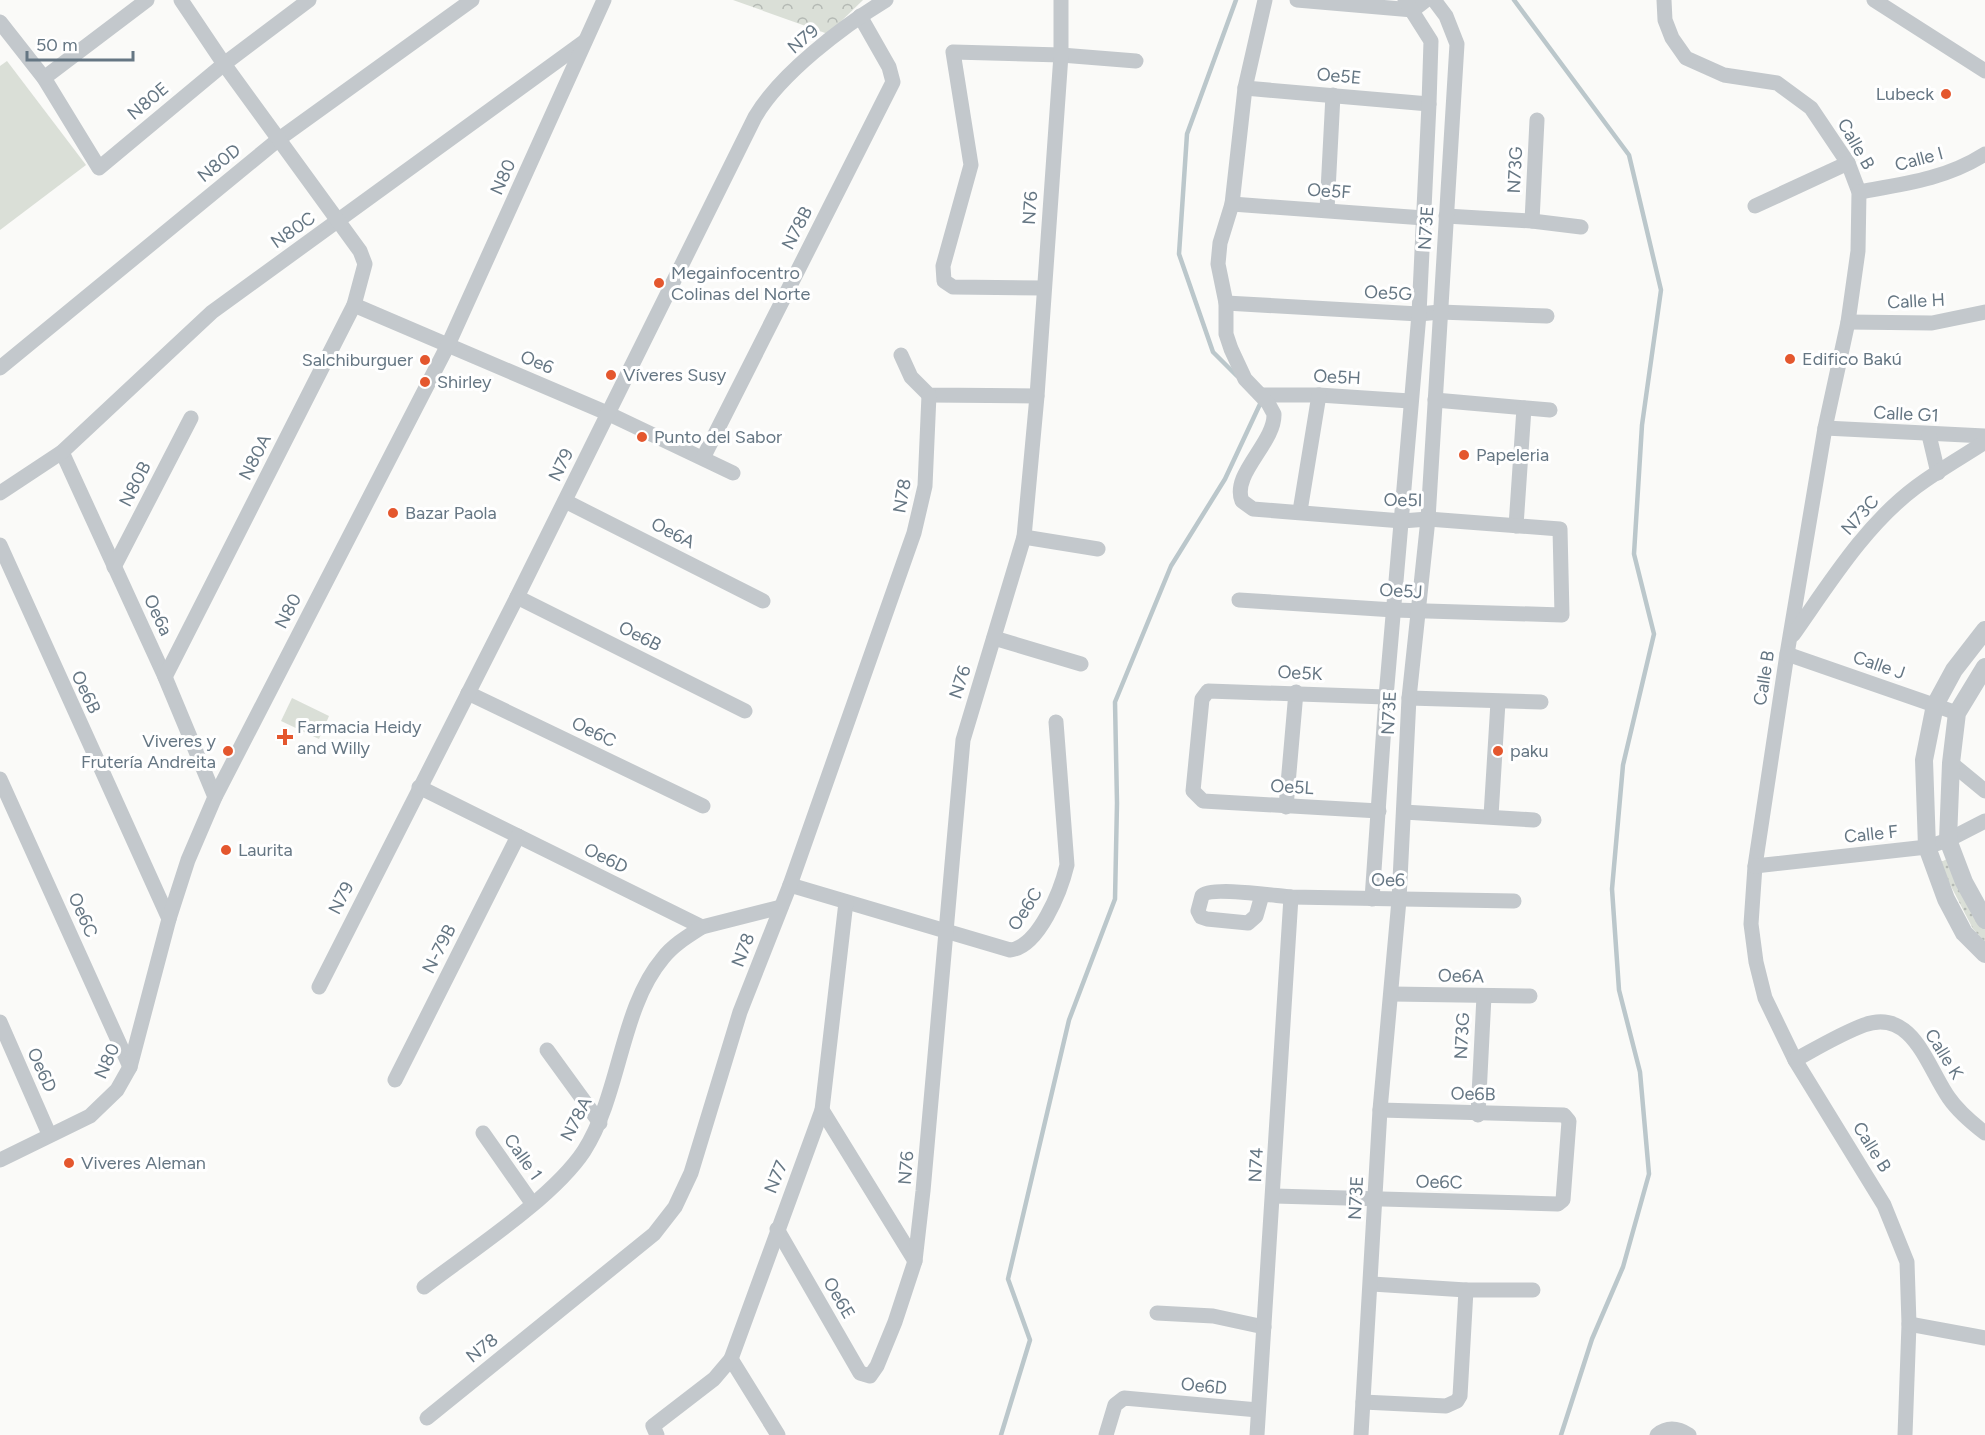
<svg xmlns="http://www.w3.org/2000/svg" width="1985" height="1435" viewBox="0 0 1985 1435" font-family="Figtree,sans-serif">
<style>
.grass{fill:url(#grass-dots)}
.park{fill:url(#park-crowns)}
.pitch{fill:#dadfd7}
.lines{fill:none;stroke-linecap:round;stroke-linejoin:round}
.stream{stroke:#bbc7cb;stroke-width:4.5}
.minor{stroke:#c3c8cc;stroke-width:15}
.tertiary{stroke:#c3c8cc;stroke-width:18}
.poi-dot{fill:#e4572e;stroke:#fff;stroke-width:2}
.labels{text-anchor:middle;stroke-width:6;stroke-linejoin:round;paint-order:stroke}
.street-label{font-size:18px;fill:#657683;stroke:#fff}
.poi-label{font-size:18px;fill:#657683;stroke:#fff;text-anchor:start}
</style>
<defs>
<pattern id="grass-dots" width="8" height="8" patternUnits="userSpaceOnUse" patternTransform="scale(1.5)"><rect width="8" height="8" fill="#dadfd7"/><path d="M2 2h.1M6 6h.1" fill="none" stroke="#b4b9b4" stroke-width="1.8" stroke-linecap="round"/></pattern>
<pattern id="park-crowns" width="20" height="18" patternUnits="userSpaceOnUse" patternTransform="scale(1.5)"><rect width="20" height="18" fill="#dadfd7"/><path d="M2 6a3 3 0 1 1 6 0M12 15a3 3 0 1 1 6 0" fill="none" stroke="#b4b9b4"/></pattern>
</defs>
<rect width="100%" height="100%" fill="#fafaf8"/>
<path class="grass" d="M 1951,857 L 1985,925 L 1985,942 L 1973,929 L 1939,863 Z"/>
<path class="park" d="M 733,0 L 863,0 L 828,34 Z"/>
<g class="pitch">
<path d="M 7,61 L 86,165 L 0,230 L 0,66 Z"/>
<path d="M 292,698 L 329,716 L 319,739 L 281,721 Z"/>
</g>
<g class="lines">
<g class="stream">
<path d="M 1236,0 L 1187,134 L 1179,254 L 1213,352 L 1237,376"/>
<path d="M 1514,0 L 1629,155 L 1661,290 L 1642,425 L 1634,554 L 1654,634 L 1623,765 L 1612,889 L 1619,990 L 1640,1072 L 1649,1174 L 1623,1267 L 1592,1339 L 1561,1435"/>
<path d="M 1001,1435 L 1030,1340 L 1008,1279 L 1069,1020 L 1115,899 L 1117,803 L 1115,702 L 1171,566 L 1225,479 L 1261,402"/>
</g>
<g class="minor">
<path d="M 1297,0 L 1413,10 L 1426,0"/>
<path d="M 1664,0 L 1665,20 L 1672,38 L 1686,58 L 1724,75 L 1777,83 L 1811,108 L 1848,163 L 1859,192 L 1858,251 L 1848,322 L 1825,428 L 1787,654 L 1755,866 L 1751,924 L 1756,962 L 1765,998 L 1795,1060 L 1884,1205 L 1907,1262 L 1909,1324 L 1905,1435"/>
<path d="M 1874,0 L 1985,71"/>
<path d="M 0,22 L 44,78 L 99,168 L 224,64 L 309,0"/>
<path d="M 44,78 L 147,0"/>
<path d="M 1245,88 L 1429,104"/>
<path d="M 1859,192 C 1904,184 1946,179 1985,154"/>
<path d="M 1232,204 L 1424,218"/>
<path d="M 1755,206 L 1848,163"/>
<path d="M 1327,210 L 1333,95"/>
<path d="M 1446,216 L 1532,221 L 1581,227"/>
<path d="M 1532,221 L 1537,120"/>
<path d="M 1043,288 L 953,287 L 944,281 L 943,266 L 971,165 L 953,52 L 1061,55 L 1136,61"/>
<path d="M 1226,303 L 1419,314 L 1440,312 L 1547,316"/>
<path d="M 354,305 L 607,413 L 733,473"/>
<path d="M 1848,322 L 1932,323 L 1985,312"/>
<path d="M 901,355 L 911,377 L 929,395 L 1037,396"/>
<path d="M 0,368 L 279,139 L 472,0"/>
<path d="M 1262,395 L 1319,395 L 1410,401"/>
<path d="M 1435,400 L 1550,410"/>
<path d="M 1825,428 L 1985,436"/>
<path d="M 1929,435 L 1938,473"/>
<path d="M 62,452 L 165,677 L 215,797"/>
<path d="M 703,458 L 893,82 L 889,67 L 860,16"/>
<path d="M 0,493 L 62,452 L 212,312 L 585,41"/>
<path d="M 565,501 L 763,601"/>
<path d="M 1300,511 L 1319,395"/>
<path d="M 1516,526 L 1524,408"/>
<path d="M 1024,537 L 1098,549"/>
<path d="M 0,545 L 169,919"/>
<path d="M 114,567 L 191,418"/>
<path d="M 517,597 L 745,711"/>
<path d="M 1239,600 L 1394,610 L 1562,615 L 1560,529 L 1428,519 L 1402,521 L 1253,509 L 1242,501 C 1231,474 1275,443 1274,414 L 1268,403 L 1245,379 L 1231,349 L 1226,334 L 1226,303 L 1218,264 L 1220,243 L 1232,204 L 1245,88 L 1265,0"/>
<path d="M 1793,635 C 1829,584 1865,525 1916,487 C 1937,471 1962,457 1985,442"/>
<path d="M 994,638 L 1081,664"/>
<path d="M 1787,654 L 1957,713"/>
<path d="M 165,677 L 354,305 L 365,264 L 360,251 L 224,64 L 181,0"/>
<path d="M 468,693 L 703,806"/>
<path d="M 1409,698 L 1541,702"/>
<path d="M 1951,763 L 1985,791"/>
<path d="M 0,779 L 130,1067"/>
<path d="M 419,787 L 702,927 L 781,907"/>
<path d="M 1286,807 L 1296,692"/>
<path d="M 1379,811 L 1203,801 L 1193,791 L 1202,699 L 1208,691 L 1386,697"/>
<path d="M 1404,812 L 1534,820"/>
<path d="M 1491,816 L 1498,702"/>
<path d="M 1755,866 L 1927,847 L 1948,840 L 1985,821"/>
<path d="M 790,885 L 1010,950 C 1039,947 1061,890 1067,865 L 1056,722"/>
<path d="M 1262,895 L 1256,916 L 1248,923 L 1207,919 L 1201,917 L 1198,911 L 1202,896 C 1210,886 1276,896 1291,897 L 1514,901"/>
<path d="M 1372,899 L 1386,697 L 1419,314 L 1429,104 L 1431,41 L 1405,0"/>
<path d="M 319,987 L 517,597 L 755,117 C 780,74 843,26 886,0"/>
<path d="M 1392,994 L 1530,996"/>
<path d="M 0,1022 L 49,1134"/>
<path d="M 547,1050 L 600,1123"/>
<path d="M 1795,1060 C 1817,1048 1840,1034 1864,1025 C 1913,1007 1928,1069 1949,1098 C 1958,1111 1972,1123 1985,1133"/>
<path d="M 395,1080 L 518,836"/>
<path d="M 822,1110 L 915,1261"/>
<path d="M 1478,1115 L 1484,996"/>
<path d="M 483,1133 L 532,1203"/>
<path d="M 0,1160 L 90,1116 L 117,1090 L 130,1067 L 169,919 L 188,860 L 215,797 L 448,345 L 604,0"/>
<path d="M 1274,1196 L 1558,1204 L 1563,1200 L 1569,1121 L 1564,1115 L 1380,1110"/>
<path d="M 777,1229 L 860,1373 L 870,1376 L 877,1366 L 895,1322 L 915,1261 L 923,1191 L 963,740 L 1024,537 L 1037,396 L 1061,55 L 1061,0"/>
<path d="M 1372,1284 L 1466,1290 L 1533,1290"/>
<path d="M 424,1287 C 471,1251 553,1198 584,1151 C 621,1093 620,1009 663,958 C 673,945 688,936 702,927"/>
<path d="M 1157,1313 L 1213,1316 L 1264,1327"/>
<path d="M 1909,1324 L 1985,1338"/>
<path d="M 731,1359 L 778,1435"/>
<path d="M 1363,1402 L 1446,1406 L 1457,1401 L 1460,1396 L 1466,1290"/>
<path d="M 427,1418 L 654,1234 L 675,1207 L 691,1173 L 740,1012 L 790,885 L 914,533 L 925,486 L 929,395"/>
<path d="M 657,1435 L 653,1426 L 714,1379 L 731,1359 L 814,1132 L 822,1110 L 846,902"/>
<path d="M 1106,1435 L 1115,1405 L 1124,1398 L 1258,1410"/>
<path d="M 1257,1435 L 1291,897"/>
<path d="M 1361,1435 L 1380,1110 L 1399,900 L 1409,698 L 1428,519 L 1457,44 L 1446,16 L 1434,0"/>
<path d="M 1657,1435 C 1668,1426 1678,1428 1689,1435"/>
</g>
<g class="tertiary">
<path d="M 1985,630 L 1954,670 L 1935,705 L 1924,760 L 1927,847 L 1946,899 L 1964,933 L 1985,954"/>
<path d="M 1985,667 L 1957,713 L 1951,763 L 1948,840 L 1964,882 L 1985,920"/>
</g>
</g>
<g class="poi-dot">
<circle cx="1946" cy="94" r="6"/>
<circle cx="659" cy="283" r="6"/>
<circle cx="1790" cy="359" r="6"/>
<circle cx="425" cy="360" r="6"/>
<circle cx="611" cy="375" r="6"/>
<circle cx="425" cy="382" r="6"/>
<circle cx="642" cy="437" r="6"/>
<circle cx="1464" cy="455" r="6"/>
<circle cx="393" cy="513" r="6"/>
<path d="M282 728h6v6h6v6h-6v6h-6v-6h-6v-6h6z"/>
<circle cx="228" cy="751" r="6"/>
<circle cx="1498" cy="751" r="6"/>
<circle cx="226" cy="850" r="6"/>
<circle cx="69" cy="1163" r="6"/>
</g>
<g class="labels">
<g class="street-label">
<text transform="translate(803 39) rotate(-40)" y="6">N79</text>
<text transform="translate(1339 76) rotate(5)" y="6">Oe5E</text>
<text transform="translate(148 101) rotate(-40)" y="6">N80E</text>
<text transform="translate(1856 144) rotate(60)" y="6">Calle B</text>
<text transform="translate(1919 159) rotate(-15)" y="6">Calle I</text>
<text transform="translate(219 163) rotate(-39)" y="6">N80D</text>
<text transform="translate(1515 170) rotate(-87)" y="6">N73G</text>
<text transform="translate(503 177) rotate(-66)" y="6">N80</text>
<text transform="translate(1329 191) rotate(4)" y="6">Oe5F</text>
<text transform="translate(1030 208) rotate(-86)" y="6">N76</text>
<text transform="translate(797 228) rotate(-63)" y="6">N78B</text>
<text transform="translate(1426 228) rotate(-86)" y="6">N73E</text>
<text transform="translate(293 230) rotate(-35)" y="6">N80C</text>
<text transform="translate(1388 293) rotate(3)" y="6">Oe5G</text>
<text transform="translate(1916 301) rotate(-3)" y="6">Calle H</text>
<text transform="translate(537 362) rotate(23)" y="6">Oe6</text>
<text transform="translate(1337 377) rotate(3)" y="6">Oe5H</text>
<text transform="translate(1906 414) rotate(3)" y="6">Calle G1</text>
<text transform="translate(255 457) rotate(-63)" y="6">N80A</text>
<text transform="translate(561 465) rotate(-64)" y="6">N79</text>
<text transform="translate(135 484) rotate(-63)" y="6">N80B</text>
<text transform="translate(902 496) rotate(-80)" y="6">N78</text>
<text transform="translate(1403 500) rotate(1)" y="6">Oe5I</text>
<text transform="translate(1860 515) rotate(-48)" y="6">N73C</text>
<text transform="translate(673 533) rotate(27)" y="6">Oe6A</text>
<text transform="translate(1401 591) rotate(3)" y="6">Oe5J</text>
<text transform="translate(288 611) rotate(-63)" y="6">N80</text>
<text transform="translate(158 615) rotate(65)" y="6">Oe6a</text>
<text transform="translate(640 636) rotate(27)" y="6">Oe6B</text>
<text transform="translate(1879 665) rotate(19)" y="6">Calle J</text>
<text transform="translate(1300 673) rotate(3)" y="6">Oe5K</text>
<text transform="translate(1764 678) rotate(-81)" y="6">Calle B</text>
<text transform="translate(960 682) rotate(-72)" y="6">N76</text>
<text transform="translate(86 692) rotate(65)" y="6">Oe6B</text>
<text transform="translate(1389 713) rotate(-87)" y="6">N73E</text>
<text transform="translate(594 732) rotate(26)" y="6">Oe6C</text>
<text transform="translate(1292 787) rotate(3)" y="6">Oe5L</text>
<text transform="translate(1871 834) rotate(-6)" y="6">Calle F</text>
<text transform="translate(606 858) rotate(26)" y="6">Oe6D</text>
<text transform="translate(1388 880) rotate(1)" y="6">Oe6</text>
<text transform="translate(341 898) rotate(-63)" y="6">N79</text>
<text transform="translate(1025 909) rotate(-57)" y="6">Oe6C</text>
<text transform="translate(83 915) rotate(66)" y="6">Oe6C</text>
<text transform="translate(439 949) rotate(-63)" y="6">N-79B</text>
<text transform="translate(743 950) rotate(-69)" y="6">N78</text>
<text transform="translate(1461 976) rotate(1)" y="6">Oe6A</text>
<text transform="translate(1462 1036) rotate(-87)" y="6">N73G</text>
<text transform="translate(1944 1054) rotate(58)" y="6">Calle K</text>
<text transform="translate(107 1061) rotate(-66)" y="6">N80</text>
<text transform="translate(42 1070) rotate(66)" y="6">Oe6D</text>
<text transform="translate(1473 1094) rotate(1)" y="6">Oe6B</text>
<text transform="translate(576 1119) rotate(-63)" y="6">N78A</text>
<text transform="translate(1872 1147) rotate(58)" y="6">Calle B</text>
<text transform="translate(523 1157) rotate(55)" y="6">Calle 1</text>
<text transform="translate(1256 1165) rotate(-87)" y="6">N74</text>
<text transform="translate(906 1168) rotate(-85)" y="6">N76</text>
<text transform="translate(776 1177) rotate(-68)" y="6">N77</text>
<text transform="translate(1439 1182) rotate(1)" y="6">Oe6C</text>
<text transform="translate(1356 1198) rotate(-87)" y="6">N73E</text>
<text transform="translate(839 1298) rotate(60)" y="6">Oe6E</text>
<text transform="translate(482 1348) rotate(-39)" y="6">N78</text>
<text transform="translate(1204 1386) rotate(6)" y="6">Oe6D</text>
</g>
<g class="poi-label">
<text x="1934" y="100" text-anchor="end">Lubeck</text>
<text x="671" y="279">Megainfocentro<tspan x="671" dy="21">Colinas del Norte</tspan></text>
<text x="1802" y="365">Edifico Bakú</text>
<text x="413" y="366" text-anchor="end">Salchiburguer</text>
<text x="623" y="381">Víveres Susy</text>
<text x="437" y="388">Shirley</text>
<text x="654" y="443">Punto del Sabor</text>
<text x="1476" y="461">Papeleria</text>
<text x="405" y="519">Bazar Paola</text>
<text x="297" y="733">Farmacia Heidy<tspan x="297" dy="21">and Willy</tspan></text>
<text x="216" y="747" text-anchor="end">Viveres y<tspan x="216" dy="21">Frutería Andreita</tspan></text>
<text x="1510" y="757">paku</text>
<text x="238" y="856">Laurita</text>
<text x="81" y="1169">Viveres Aleman</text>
</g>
</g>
<path d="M27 51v9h106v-9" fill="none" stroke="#657683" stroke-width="3"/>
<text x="36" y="51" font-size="18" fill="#657683" stroke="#ffffff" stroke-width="4.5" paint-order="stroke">50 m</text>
</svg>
